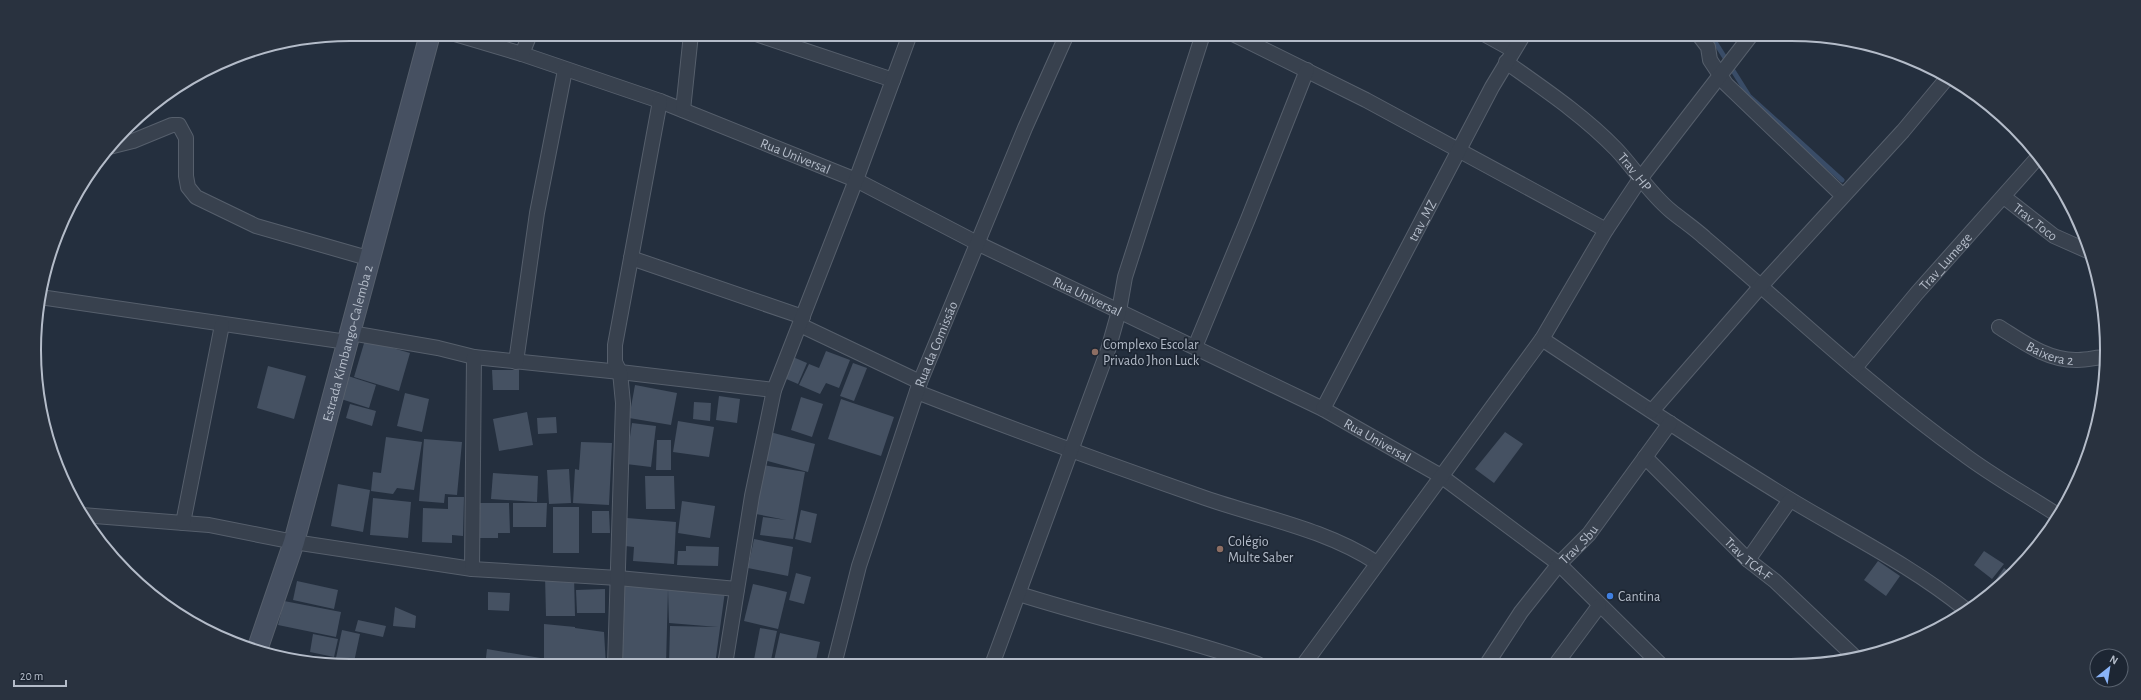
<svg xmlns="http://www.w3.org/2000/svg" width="2141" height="700" viewBox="0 0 2141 700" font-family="'Alegreya Sans',sans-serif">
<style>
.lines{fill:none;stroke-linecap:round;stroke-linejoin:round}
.stream{stroke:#394c67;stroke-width:5}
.building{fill:#455162}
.minor-casing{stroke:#565f6c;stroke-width:16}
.secondary-casing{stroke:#565f6c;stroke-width:22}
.minor{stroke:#38414e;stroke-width:14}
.secondary{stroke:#465061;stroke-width:20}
.education-dot{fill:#8d6e63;stroke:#1d2633;stroke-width:1.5}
.shop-dot{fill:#3f7fe0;stroke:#1d2633;stroke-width:1.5}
.labels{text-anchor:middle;stroke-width:3.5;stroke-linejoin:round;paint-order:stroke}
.street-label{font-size:14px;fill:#b4bcc9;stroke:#1d2633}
.poi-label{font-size:14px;fill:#b4bcc9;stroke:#1d2633;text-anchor:start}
.rim{fill:none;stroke:#b4bcc9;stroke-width:2}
</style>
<rect width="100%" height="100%" fill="#242f3e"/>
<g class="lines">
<path class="stream" d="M 1710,34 L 1749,96 L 1842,180"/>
</g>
<g class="building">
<path d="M 365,340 L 410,353 L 399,391 L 354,377 Z"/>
<path d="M 826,351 L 850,360 L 839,388 L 826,383 L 820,394 L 799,385 L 809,364 L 819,368 Z"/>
<path d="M 793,357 L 807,363 L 798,384 L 784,378 Z"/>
<path d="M 853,363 L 867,368 L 854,401 L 840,396 Z"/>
<path d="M 268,366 L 306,376 L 294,419 L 257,408 Z"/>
<path d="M 492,370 L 519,370 L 519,390 L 493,390 Z"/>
<path d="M 348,376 L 376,385 L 369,408 L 341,399 Z"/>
<path d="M 635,385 L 677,393 L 671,425 L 629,418 Z"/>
<path d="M 405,393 L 429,399 L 422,432 L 397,426 Z"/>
<path d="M 719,396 L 740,399 L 737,423 L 716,420 Z"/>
<path d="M 801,397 L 823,404 L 812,437 L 791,430 Z"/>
<path d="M 841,399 L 894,417 L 881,456 L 828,439 Z"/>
<path d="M 694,402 L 711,403 L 710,421 L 693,419 Z"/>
<path d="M 350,404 L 376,411 L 372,426 L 346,418 Z"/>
<path d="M 527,412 L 533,445 L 499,451 L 493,419 Z"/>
<path d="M 556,417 L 557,433 L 538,434 L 537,418 Z"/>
<path d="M 678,421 L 714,427 L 709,457 L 673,452 Z"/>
<path d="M 632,423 L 656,426 L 651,467 L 626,464 Z"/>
<path d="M 770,432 L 815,444 L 808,472 L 764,460 Z"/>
<path d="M 1505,432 L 1523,444 L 1494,483 L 1475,469 Z"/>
<path d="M 386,437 L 422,442 L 414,490 L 397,488 L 393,494 L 371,491 L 373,472 L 381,473 Z"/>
<path d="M 424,439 L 462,442 L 457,495 L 445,494 L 444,503 L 419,501 Z"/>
<path d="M 657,440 L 671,440 L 671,470 L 656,470 Z"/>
<path d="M 581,442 L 612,443 L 609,505 L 573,503 L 575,469 L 579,470 Z"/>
<path d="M 763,465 L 805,472 L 793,539 L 760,535 L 763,517 L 786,520 L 756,514 Z"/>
<path d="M 569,469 L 571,503 L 549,504 L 547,470 Z"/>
<path d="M 493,473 L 538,476 L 537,502 L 491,499 Z"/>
<path d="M 645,476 L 674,476 L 675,509 L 646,509 Z"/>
<path d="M 338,484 L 370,490 L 363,532 L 331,526 Z"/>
<path d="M 448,497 L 464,497 L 463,536 L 452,535 L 452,543 L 422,542 L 423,508 L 448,509 Z"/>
<path d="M 373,498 L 411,502 L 408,538 L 370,535 Z"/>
<path d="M 682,501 L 715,506 L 710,538 L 678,533 Z"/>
<path d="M 479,503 L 509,503 L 510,533 L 498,533 L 498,538 L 480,538 Z"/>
<path d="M 513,503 L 547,503 L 546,527 L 513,527 Z"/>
<rect x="553" y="507" width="26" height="46"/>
<path d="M 801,510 L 817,514 L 811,543 L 795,539 Z"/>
<path d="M 592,511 L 609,511 L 610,533 L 592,533 Z"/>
<path d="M 627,518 L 676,522 L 674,564 L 633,561 L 634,547 L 625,546 Z"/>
<path d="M 754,539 L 793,547 L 788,576 L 748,568 Z"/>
<path d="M 686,546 L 719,547 L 718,566 L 677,565 L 678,551 L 686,551 Z"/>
<path d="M 1984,551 L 2004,564 L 1992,579 L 1974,565 Z"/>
<path d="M 1878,561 L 1900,576 L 1886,596 L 1864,580 Z"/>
<path d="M 2004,568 L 2013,575 L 1986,594 Z"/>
<path d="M 796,573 L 811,577 L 804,604 L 789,600 Z"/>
<path d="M 545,576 L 574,576 L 575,616 L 546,616 Z"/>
<path d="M 624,578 L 726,584 L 715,665 L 669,665 L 670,626 L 718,627 L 669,623 L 668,589 L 666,665 L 619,666 Z"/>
<path d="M 297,581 L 338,590 L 334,609 L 293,600 Z"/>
<path d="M 753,584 L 787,592 L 778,629 L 744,621 Z"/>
<path d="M 605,589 L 605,613 L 577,613 L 576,590 Z"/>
<path d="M 488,592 L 510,593 L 509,611 L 488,610 Z"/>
<path d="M 284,601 L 341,612 L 336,637 L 278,625 Z"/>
<path d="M 395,607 L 416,616 L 415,628 L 393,626 Z"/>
<path d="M 358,620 L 386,626 L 383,637 L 355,631 Z"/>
<path d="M 544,624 L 575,627 L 575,628 L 604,632 L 606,666 L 485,666 L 487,649 L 558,661 L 544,658 Z"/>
<path d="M 760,628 L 777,631 L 770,665 L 753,665 Z"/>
<path d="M 342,630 L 360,634 L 354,662 L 336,658 Z"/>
<path d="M 780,633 L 820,642 L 815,665 L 773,665 Z"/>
<path d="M 313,634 L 338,639 L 334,657 L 310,652 Z"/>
</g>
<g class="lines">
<g class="minor-casing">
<g id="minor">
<path id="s1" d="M 455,34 L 522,54 L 660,101 L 856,180 L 979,244 L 1323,409 L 1441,476 L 1559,564 L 1660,664"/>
<path d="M 756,34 L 893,80"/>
<path d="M 1233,34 L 1366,100 L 1606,230"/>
<path d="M 1484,34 L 1513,50"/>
<path d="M 1698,34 L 1708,47 L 1710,60 L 1726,84 L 1843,196"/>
<path d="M 522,54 L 530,34"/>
<path id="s2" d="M 1506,62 C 1544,89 1583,115 1616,149 C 1635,169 1649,193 1671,211 C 1682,220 1694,228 1705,238 C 1790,310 1871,388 1962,453 C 1992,476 2027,495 2059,516"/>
<path d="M 683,110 L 691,34"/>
<path d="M 109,147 L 133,141 L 172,125 L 179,125 L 186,138 L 186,176 L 188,187 L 196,197 L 256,226 L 371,259"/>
<path id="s3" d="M 2004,197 L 2054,236 L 2090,252"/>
<path d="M 631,258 L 803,317"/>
<path d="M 40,297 L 347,342"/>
<path d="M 800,325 L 920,382"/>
<path id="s4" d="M 1999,327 C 2023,342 2048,361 2078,360 C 2088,360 2097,357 2106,357"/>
<path d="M 351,333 L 438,348 L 474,357 L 620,372 L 774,390"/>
<path d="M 1542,339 C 1625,394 1707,449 1791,500 C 1849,535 1912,566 1965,609"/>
<path d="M 1195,347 L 1248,219 L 1307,70"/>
<path d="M 516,362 L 537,213 L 565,70"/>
<path id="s5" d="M 1855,368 L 1917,293 L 2039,156"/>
<path d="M 917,392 C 1012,429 1108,464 1205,498 C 1263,518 1325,529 1377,563"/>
<path id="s6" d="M 1323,409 L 1492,87 L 1524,34"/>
<path d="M 1652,411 L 1761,286 L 1903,131 L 1948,77"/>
<path id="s7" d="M 1645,457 L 1748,560 L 1775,581 L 1855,657"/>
<path d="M 82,515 L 209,525 L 294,542 L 472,569 L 618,578 L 737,589"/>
<path d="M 183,523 L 222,325"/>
<path d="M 1748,560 L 1790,500"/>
<path d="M 472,569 L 474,357"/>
<path d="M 1019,594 C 1098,619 1180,637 1258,664"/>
<path d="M 1304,664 L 1542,339 L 1606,230 L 1640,179 L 1752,34"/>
<path id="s8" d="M 1487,664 L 1521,612 L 1559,564 L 1589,534 L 1670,423"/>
<path d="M 1556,664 L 1599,606"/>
<path d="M 725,665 L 752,496 L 774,390 L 856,180 L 910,34"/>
<path id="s9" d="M 834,665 L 859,566 L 920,382 L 1025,128 L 1067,34"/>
<path d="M 992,665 L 1108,350 L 1119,311 L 1125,277 L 1203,34"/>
<path d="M 615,666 L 623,403 L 620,372 L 615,362 L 615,345 L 660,101"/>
</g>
</g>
<g class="secondary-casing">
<g id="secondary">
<path id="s10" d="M 257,650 L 294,542 L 430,34"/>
</g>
</g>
<use href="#minor" class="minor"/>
<use href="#secondary" class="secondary"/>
</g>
<g class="education-dot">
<circle cx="1095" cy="352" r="4"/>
<circle cx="1220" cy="549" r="4"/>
</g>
<circle class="shop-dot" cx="1610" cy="596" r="4"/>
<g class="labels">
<g class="street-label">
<text dy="5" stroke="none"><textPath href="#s1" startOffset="362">Rua Universal</textPath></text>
<text dy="5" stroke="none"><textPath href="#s2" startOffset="170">Trav_HP</textPath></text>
<text dy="5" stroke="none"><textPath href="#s3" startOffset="40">Trav_Toco</textPath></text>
<text dy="5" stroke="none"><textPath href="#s6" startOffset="213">trav_MZ</textPath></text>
<text dy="5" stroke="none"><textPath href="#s5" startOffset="140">Trav_Lumege</textPath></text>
<text dy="5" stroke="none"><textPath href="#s1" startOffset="686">Rua Universal</textPath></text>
<text dy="5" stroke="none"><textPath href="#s10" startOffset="320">Estrada Kimbango-Calemba 2</textPath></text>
<text dy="5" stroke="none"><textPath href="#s9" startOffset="337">Rua da Comissão</textPath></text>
<text dy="5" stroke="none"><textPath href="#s4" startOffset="58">Baixera 2</textPath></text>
<text dy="5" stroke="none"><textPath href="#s1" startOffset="1010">Rua Universal</textPath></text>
<text dy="5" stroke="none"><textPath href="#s8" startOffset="151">Trav_Sbu</textPath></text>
<text dy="5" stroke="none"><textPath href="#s7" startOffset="145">Trav_TCA-F</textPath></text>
</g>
<g class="poi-label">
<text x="1103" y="349">Complexo Escolar<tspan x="1103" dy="16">Privado Jhon Luck</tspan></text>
<text x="1228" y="546">Colégio<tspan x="1228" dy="16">Multe Saber</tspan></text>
<text x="1618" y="601">Cantina</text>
</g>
</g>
<path d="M0 0H2141V700H0ZM350 41H1791A309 309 0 0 1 2100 350V350A309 309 0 0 1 1791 659H350A309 309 0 0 1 41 350V350A309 309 0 0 1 350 41Z" fill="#29323f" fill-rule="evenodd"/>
<path class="rim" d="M350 41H1791A309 309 0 0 1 2100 350V350A309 309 0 0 1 1791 659H350A309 309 0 0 1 41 350V350A309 309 0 0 1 350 41Z"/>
<g transform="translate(2109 668) rotate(30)"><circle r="19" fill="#1d2633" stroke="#59626f"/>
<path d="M0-3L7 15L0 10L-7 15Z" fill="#8ab4f8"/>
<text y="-6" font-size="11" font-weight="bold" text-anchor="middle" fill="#b4bcc9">N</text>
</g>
<path d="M14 680v6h52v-6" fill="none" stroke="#b4bcc9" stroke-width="2"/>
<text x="20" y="680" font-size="12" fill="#b4bcc9" stroke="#1d2633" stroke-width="3" paint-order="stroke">20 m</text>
</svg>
